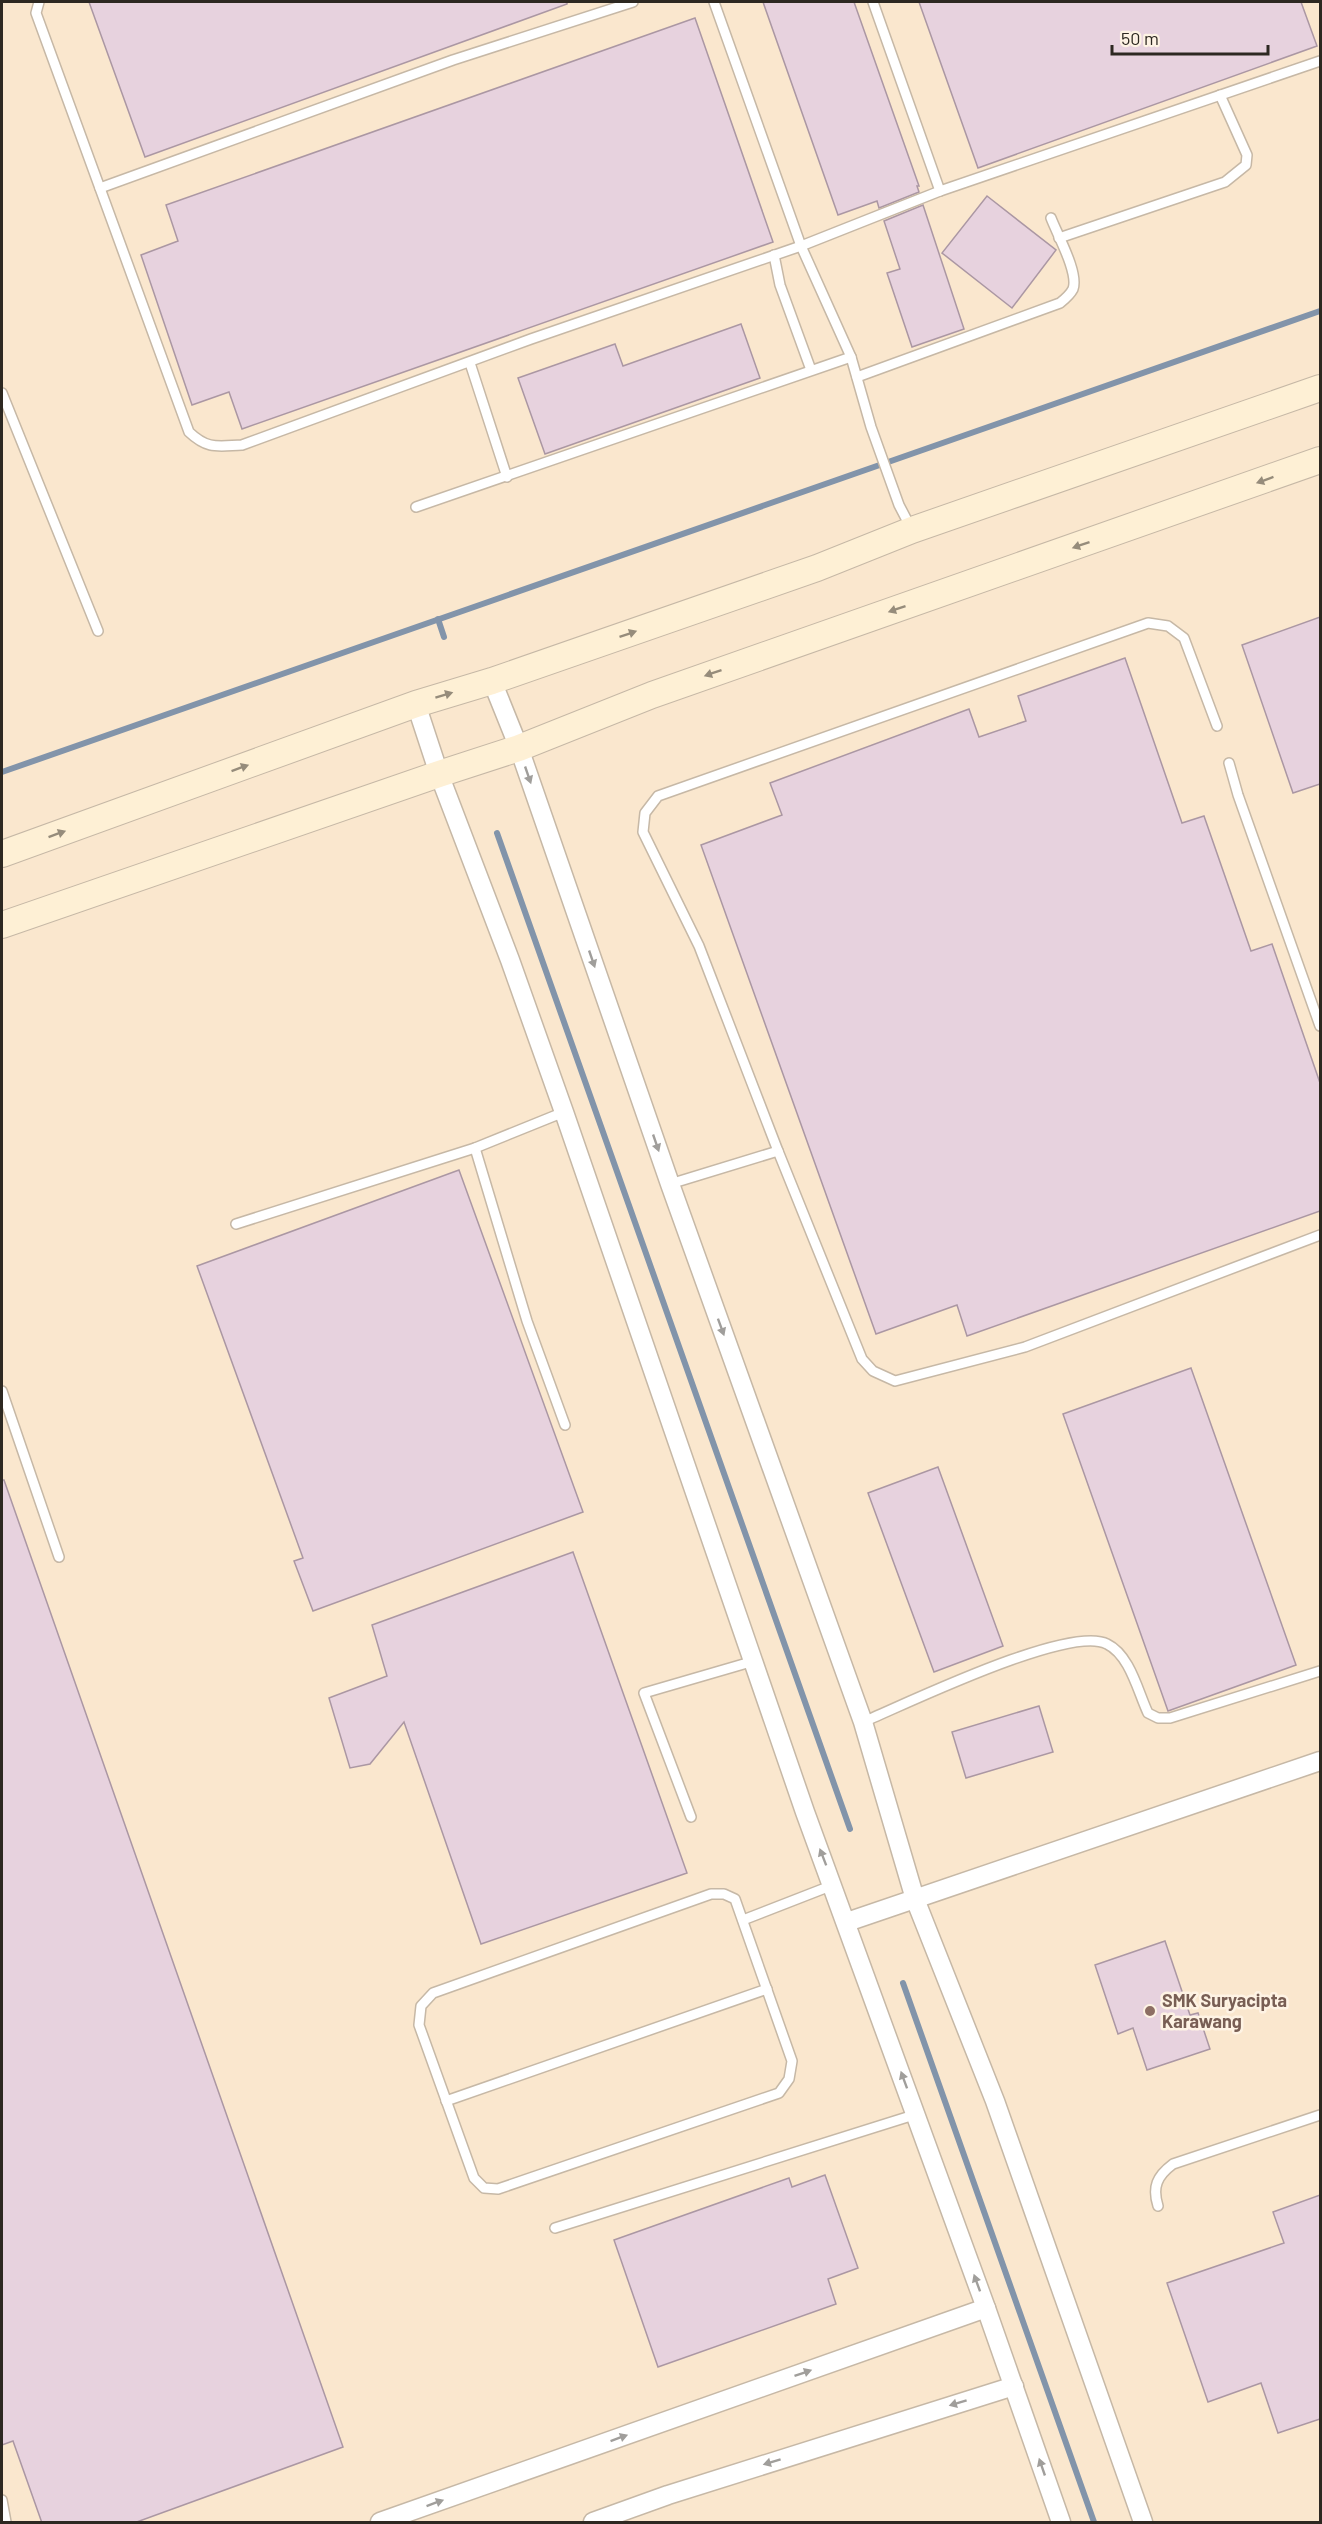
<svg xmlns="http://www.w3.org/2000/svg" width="1322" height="2524" viewBox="0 0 1322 2524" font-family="Barlow,sans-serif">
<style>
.built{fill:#fae7ce}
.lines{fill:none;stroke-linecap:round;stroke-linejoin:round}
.stream{stroke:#8294aa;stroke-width:6}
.building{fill:#e7d2de;stroke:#ab97a3;stroke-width:1.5}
.lane-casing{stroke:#c6b8a6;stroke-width:12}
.street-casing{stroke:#c6b8a6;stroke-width:21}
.secondary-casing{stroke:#c6b8a6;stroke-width:28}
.lane{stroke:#fff;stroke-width:9}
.street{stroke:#fff;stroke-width:18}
.secondary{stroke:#fef0d5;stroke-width:26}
.oneway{fill:#968c7b}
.oneway2{fill:#a09e9b}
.education-dot{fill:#8d6e63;stroke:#fef3e4;stroke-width:2}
.labels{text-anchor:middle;stroke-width:5;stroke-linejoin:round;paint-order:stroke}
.education-label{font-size:18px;font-weight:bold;fill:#785e54;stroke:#fef3e4;text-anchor:start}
</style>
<rect width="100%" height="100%" fill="#fef3e4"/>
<rect class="built" x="2" y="2" width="1318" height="2520"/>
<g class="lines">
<g class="stream">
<path d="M 438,619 L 444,637"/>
<path d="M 2,772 L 1320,311"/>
<path d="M 497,833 L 850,1829"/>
<path d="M 903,1983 L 1094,2522"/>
</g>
</g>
<g class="building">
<path d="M 89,2 L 567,2 L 567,4 L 145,157 Z"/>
<path d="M 763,2 L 854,2 L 919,186 L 917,186 L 919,192 L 879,208 L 877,201 L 838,215 Z"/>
<path d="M 919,2 L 1301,2 L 1317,46 L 978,168 Z"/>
<path d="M 695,18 L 773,242 L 242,429 L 229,392 L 192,405 L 141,255 L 178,241 L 166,205 Z"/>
<path d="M 987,196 L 1056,250 L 1012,308 L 942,253 Z"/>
<path d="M 923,205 L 964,329 L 912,347 L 887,273 L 900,269 L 884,221 Z"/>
<path d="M 741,324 L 760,378 L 545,454 L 518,378 L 615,344 L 623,366 Z"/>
<path d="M 1320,617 L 1320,784 L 1293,793 L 1242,645 Z"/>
<path d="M 1125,658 L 1182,823 L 1204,816 L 1251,951 L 1272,944 L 1320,1083 L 1320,1211 L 967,1336 L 957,1305 L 876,1334 L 701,845 L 782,815 L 770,783 L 969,709 L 979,737 L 1026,721 L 1018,696 Z"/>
<path d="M 459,1170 L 583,1512 L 313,1611 L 294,1561 L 303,1558 L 197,1266 Z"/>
<path d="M 1191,1368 L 1296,1665 L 1168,1711 L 1063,1414 Z"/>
<path d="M 938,1467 L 1003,1646 L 934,1672 L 868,1493 Z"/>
<path d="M 2,1480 L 4,1480 L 343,2447 L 134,2523 L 42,2523 L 13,2441 L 2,2445 Z"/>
<path d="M 573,1552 L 687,1873 L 481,1944 L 404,1722 L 370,1764 L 350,1768 L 329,1698 L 387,1676 L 372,1625 Z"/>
<path d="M 1039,1706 L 1053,1752 L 966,1778 L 952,1732 Z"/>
<path d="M 1165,1941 L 1190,2015 L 1198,2013 L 1210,2049 L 1147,2070 L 1133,2028 L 1118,2034 L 1095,1965 Z"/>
<path d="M 825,2175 L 858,2268 L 828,2279 L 836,2304 L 658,2367 L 614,2240 L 789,2178 L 792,2187 Z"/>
<path d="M 1320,2195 L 1320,2419 L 1278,2433 L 1261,2383 L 1208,2402 L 1167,2283 L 1284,2243 L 1273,2212 Z"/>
</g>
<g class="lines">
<g class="lane-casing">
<g id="lane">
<path d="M 39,2 L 36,13 L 189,432 C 208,450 218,446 242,445 L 531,339 L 801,246 L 940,191 L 1320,61"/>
<path d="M 714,2 L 801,246 L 851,357 L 871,427 L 899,505 L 911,528"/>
<path d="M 873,2 L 940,191"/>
<path d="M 100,188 L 453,60 L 633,2"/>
<path d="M 1059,238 L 1225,182 L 1246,165 L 1247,155 L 1220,95"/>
<path d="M 774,255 L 780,285 L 811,370"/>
<path d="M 470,363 L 507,477"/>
<path d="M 857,377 L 1060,303 C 1065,299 1070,295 1073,289 C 1079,273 1057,234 1051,218"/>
<path d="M 2,393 L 98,631"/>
<path d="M 416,507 L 851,357"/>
<path d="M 1229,763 L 1238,795 L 1320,1026"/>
<path d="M 475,1148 L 527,1321 L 565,1425"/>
<path d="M 778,1151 L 862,1359 L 873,1371 L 895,1381 L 1025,1347 L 1320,1235"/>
<path d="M 670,1184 L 778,1151 L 699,946 L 643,832 L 645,813 L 658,796 L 1148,623 L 1168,626 L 1184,638 L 1217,726"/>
<path d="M 236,1224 L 475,1148 L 564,1112"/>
<path d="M 2,1391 L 59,1557"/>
<path d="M 863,1722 C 906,1704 1070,1624 1107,1644 C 1130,1655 1138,1692 1148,1713 L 1158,1718 L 1170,1718 L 1320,1671"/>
<path d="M 691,1817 L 644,1693 L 754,1661"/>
<path d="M 711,1894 L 724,1894 L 735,1899 L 792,2061 L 789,2079 L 779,2093 L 498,2189 L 484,2188 L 474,2178 L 419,2025 L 421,2006 L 433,1993 Z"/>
<path d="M 743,1920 L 833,1885"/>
<path d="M 446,2101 L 767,1989"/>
<path d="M 1158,2206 C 1152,2187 1157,2176 1173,2164 L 1320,2115"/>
<path d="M 555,2228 L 917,2114"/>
<path d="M 2,2500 L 6,2522"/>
</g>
</g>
<g class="street-casing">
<g id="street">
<path d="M 492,681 L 519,748 L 670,1184 L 863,1722 L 915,1899 L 995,2101 L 1143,2522"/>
<path d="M 416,704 L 439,774 L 510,960 L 564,1112 L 805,1812 L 986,2308 L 1061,2522"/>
<path d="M 847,1922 L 1320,1761"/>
<path d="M 380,2522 L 986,2308"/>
<path d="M 593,2522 L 668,2495 L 1014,2386"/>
</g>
</g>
<g class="secondary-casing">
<g id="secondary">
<path d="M 2,854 L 416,704 L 492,681 L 817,568 L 912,530 L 1320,388"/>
<path d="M 2,925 L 439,774 L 519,748 L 652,695 L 1320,460"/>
</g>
</g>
<use href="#lane" class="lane"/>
<use href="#street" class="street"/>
<use href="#secondary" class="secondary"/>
</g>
<defs><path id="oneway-solid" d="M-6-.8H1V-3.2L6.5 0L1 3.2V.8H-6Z" transform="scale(1.5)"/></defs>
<g class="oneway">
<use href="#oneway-solid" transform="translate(1265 480) rotate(160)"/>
<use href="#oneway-solid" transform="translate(1081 545) rotate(161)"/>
<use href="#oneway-solid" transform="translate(897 609) rotate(161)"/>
<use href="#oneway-solid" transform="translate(628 634) rotate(-19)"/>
<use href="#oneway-solid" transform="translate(713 673) rotate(161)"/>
<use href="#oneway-solid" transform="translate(444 695) rotate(-17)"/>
<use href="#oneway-solid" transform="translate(240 768) rotate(-20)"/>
<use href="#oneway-solid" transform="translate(57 834) rotate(-20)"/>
</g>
<g class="oneway2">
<use href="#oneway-solid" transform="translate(528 775) rotate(71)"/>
<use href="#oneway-solid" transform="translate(592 959) rotate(71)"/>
<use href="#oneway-solid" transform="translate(656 1143) rotate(71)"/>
<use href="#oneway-solid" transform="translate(721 1327) rotate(70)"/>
<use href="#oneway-solid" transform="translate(823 1857) rotate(-111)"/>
<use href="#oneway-solid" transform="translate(904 2080) rotate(-110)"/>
<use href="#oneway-solid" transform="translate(977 2283) rotate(-110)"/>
<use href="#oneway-solid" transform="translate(803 2373) rotate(-19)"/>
<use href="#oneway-solid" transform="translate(958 2403) rotate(163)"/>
<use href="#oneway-solid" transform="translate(619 2438) rotate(-20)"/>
<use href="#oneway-solid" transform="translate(772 2462) rotate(163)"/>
<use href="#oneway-solid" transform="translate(1042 2467) rotate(-109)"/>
<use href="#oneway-solid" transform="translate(435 2503) rotate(-20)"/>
</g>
<circle class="education-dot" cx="1150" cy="2011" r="6"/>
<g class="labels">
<g class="education-label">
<text x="1162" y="2007">SMK Suryacipta<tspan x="1162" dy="21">Karawang</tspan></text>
</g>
</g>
<rect width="1322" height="2524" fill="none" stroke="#2d2821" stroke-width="6"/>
<path d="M1112 45v9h156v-9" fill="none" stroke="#2d2821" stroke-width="3"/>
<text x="1121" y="45" font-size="18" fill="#2d2821" stroke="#fef3e4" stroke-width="4.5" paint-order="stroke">50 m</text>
</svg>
